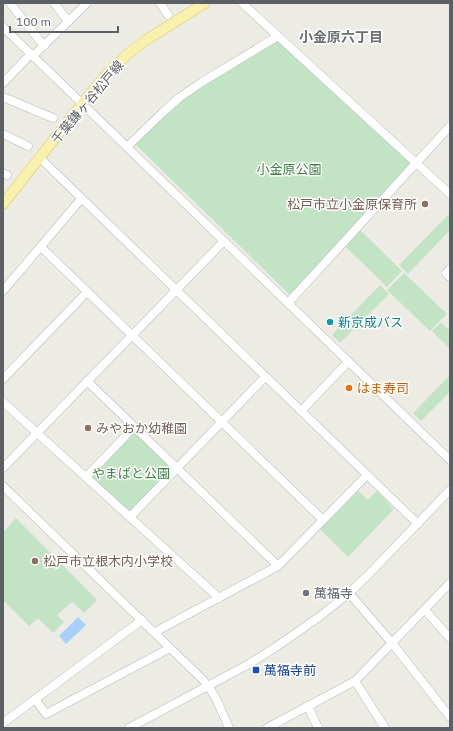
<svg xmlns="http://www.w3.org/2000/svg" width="453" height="731" viewBox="0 0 453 731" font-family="'IBM Plex Sans','Noto Sans JP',sans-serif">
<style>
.green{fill:#c2e3c4}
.water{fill:#a9d0f8}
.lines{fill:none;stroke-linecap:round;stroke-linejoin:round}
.minor-casing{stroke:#b6b9bd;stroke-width:9}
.major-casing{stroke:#e5ca65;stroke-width:11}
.minor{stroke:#fff;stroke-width:8}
.major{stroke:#f8f1ae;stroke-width:10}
.education-dot{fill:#8d6e63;stroke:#fff;stroke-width:1.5}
.culture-dot{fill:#0f9aa8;stroke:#fff;stroke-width:1.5}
.food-dot{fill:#e8710a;stroke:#fff;stroke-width:1.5}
.worship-dot{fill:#6b7280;stroke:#fff;stroke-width:1.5}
.transit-dot{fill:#1a4fb4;stroke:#fff;stroke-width:1.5}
.labels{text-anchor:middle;stroke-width:3;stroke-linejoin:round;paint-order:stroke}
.street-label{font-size:13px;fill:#5c5f63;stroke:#fff}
.park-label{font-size:13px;fill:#3c8244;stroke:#fff}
.education-label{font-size:13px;fill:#785e54;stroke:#fff;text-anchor:start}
.culture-label{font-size:13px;fill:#0d838f;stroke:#fff;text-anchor:start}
.food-label{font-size:13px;fill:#c56008;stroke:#fff;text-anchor:start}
.worship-label{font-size:13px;fill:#5b616d;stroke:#fff;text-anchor:start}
.transit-label{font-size:13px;fill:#164399;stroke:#fff;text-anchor:start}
.neighbourhood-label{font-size:14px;font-weight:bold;fill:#6d7075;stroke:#fff}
</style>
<rect width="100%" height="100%" fill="#edece4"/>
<g class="green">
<path d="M 278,36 L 416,163 L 293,298 L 133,142 L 171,105 Z"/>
<path d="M 450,213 L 450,230 L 408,274 L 399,265 Z"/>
<path d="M 360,230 L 402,271 L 387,287 L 346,247 Z"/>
<path d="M 404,273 L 447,314 L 430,331 L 387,290 Z"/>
<path d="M 380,285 L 389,294 L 340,343 L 332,335 Z"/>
<path d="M 441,322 L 450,331 L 450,349 L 432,331 Z"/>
<path d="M 450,375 L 450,392 L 421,421 L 413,413 Z"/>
<path d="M 132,433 L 135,433 L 171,467 L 171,470 L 131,512 L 128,512 L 91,477 Z"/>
<path d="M 358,491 L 368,500 L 377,491 L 394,509 L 348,557 L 320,529 Z"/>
<path d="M 16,518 L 97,600 L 84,613 L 72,602 L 57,615 L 64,622 L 53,633 L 38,618 L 29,626 L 3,600 L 3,532 Z"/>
</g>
<path class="water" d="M 78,617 L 86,625 L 66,644 L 59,636 Z"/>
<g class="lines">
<g class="minor-casing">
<g id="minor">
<path d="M 10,3 L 44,46"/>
<path d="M 54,3 L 68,21"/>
<path d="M 160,3 L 168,15"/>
<path d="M 242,3 L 450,194"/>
<path d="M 3,27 L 450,460"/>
<path d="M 33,56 L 87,3"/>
<path d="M 3,83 L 31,54"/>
<path d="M 3,97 L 53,118"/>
<path d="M 3,134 L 28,146"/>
<path d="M 127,147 L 162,113 L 180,97 L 202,82 L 278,36"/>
<path d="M 40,158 L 418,524"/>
<path d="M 3,173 L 7,175"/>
<path d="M 41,247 L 323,520"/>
<path d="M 450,269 L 446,273 L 450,277"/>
<path d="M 3,291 L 81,199"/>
<path d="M 288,303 L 450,126"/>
<path d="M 3,379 L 87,292"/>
<path d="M 87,381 L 278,566"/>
<path d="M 3,402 L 219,598"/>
<path d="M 301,411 L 348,362"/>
<path d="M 3,468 L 224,241"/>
<path d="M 86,477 L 134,427"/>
<path d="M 3,486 L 201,678 C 215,692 221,710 229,728"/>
<path d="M 130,517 L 265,377"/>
<path d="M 349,593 L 392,643 L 450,717"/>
<path d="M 425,610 L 450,638"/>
<path d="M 155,632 L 278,566 L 367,475"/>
<path d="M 355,681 L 385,728"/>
<path d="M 35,699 L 46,714 L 170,648"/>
<path d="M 308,706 L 318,728"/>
<path d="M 3,723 L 142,620"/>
<path d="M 129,728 L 249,664 L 273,649 L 319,617 L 349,593 L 368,575 L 450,490"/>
<path d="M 267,728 L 355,681 L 450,583"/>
</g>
</g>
<g class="major-casing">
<path id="major" d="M 3,204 L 89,95 L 111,69 L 128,54 L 146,40 L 205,3"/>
</g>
<use href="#minor" class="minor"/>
<use href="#major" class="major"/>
</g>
<g class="education-dot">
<circle cx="425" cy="204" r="4"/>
<circle cx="88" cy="428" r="4"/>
<circle cx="35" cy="561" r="4"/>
</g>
<circle class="culture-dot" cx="330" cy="322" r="4"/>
<circle class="food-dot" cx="349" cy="388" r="4"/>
<circle class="worship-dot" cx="306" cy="593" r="4"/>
<rect class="transit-dot" x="252" y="666" width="8" height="8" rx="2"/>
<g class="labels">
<g class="street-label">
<text transform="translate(87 102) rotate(-50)" y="5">千葉鎌ヶ谷松戸線</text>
</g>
<g class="park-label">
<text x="289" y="174">小金原公園</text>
<text x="131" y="478">やまばと公園</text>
</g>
<g class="education-label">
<text x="417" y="209" text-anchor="end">松戸市立小金原保育所</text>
<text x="96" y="433">みやおか幼稚園</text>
<text x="43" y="566">松戸市立根木内小学校</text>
</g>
<g class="culture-label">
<text x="338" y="327">新京成バス</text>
</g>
<g class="food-label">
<text x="357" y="393">はま寿司</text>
</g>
<g class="worship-label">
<text x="314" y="598">萬福寺</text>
</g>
<g class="transit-label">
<text x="264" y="675">萬福寺前</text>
</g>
<g class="neighbourhood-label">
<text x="341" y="42">小金原六丁目</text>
</g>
</g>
<rect width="453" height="731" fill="none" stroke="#5c5f63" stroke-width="8"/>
<path d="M10 26v6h108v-6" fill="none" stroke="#5c5f63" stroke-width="2"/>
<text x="16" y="26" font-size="12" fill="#5c5f63" stroke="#ffffff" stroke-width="3" paint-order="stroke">100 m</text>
</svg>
